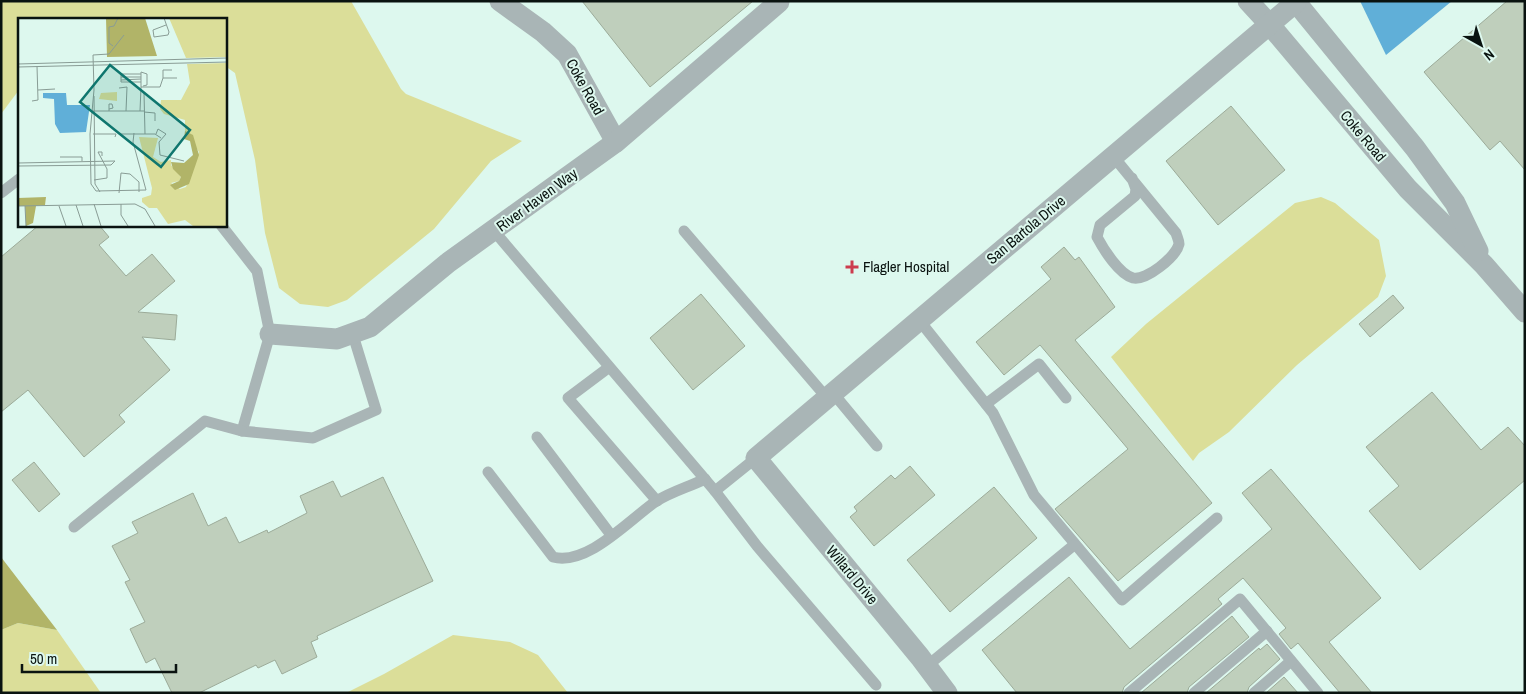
<svg xmlns="http://www.w3.org/2000/svg" width="1526" height="694" viewBox="0 0 1526 694" font-family="'Archivo Narrow',sans-serif">
<style>
.green{fill:#dbde99}
.forest{fill:#b1b468}
.water{fill:#60afd8}
.building{fill:#bfcfbc;stroke:#9cab99}
.lines{fill:none;stroke-linecap:round;stroke-linejoin:round}
.lane{stroke:#a9b5b6;stroke-width:11}
.street{stroke:#a9b5b6;stroke-width:21}
.poi-dot{fill:#cc3c4e;stroke:#ddf8ee;stroke-width:2}
.labels{text-anchor:middle;stroke-width:4;stroke-linejoin:round;paint-order:stroke}
.street-label{font-size:15px;fill:#0a1310;stroke:#ddf8ee}
.poi-label{font-size:15px;fill:#0a1310;stroke:#ddf8ee;text-anchor:start}
.inset-road{fill:none;stroke:#899c95;stroke-width:1}
.view{fill:#0f766e;fill-opacity:0.15;stroke:#0f766e;stroke-width:2.5}
.inset-edge{fill:none;stroke:#0a1310;stroke-width:2.5}
</style>
<rect width="100%" height="100%" fill="#ddf8ee"/>
<g class="green">
<path d="M 1,1 L 351,1 L 401,89 L 406,94 L 522,141 L 491,161 L 434,229 L 347,300 L 328,307 L 300,304 L 279,288 L 265,233 L 255,160 L 235,73 L 225,66 L 225,19 L 19,19 L 19,90 L 1,114 Z"/>
<path d="M 1321,197 L 1335,203 L 1379,240 L 1386,276 L 1378,297 L 1297,365 L 1229,432 L 1199,453 L 1193,461 L 1111,357 L 1146,324 L 1295,203 Z"/>
<path d="M 18,623 L 57,630 L 101,693 L 1,693 L 1,630 Z"/>
<path d="M 453,635 L 510,642 L 538,655 L 568,693 L 346,693 L 384,674 Z"/>
</g>
<path class="forest" d="M 1,557 L 57,630 L 18,623 L 1,630 Z"/>
<path class="water" d="M 1360,1 L 1452,1 L 1386,55 Z"/>
<g class="building">
<path d="M 582,1 L 753,1 L 650,87 Z"/>
<path d="M 1507,1 L 1525,1 L 1525,170 L 1500,141 L 1490,150 L 1424,72 Z"/>
<path d="M 1231,106 L 1285,170 L 1218,225 L 1166,161 Z"/>
<path d="M 39,225 L 99,225 L 109,237 L 99,245 L 126,276 L 152,254 L 175,281 L 138,312 L 177,315 L 175,340 L 142,337 L 170,370 L 119,415 L 125,422 L 84,457 L 28,390 L 1,412 L 1,257 Z"/>
<path d="M 1064,247 L 1075,260 L 1079,257 L 1115,307 L 1075,340 L 1212,503 L 1118,581 L 1055,509 L 1128,449 L 1040,345 L 1004,375 L 976,342 L 1051,279 L 1041,267 Z"/>
<path d="M 701,294 L 745,346 L 693,390 L 650,338 Z"/>
<path d="M 1393,295 L 1404,308 L 1370,337 L 1359,324 Z"/>
<path d="M 1432,392 L 1481,450 L 1508,427 L 1525,446 L 1525,480 L 1420,570 L 1369,511 L 1399,486 L 1366,447 Z"/>
<path d="M 34,462 L 60,494 L 39,512 L 12,480 Z"/>
<path d="M 910,466 L 935,495 L 874,546 L 850,517 L 857,511 L 854,507 L 891,475 L 895,479 Z"/>
<path d="M 1271,469 L 1381,598 L 1329,642 L 1372,693 L 1340,693 L 1298,643 L 1291,649 L 1279,634 L 1286,628 L 1243,578 L 1218,599 L 1222,604 L 1124,687 L 1122,693 L 1017,693 L 982,650 L 1069,577 L 1130,649 L 1272,529 L 1242,493 Z"/>
<path d="M 383,477 L 433,581 L 317,636 L 318,639 L 311,642 L 317,657 L 282,674 L 275,660 L 258,668 L 256,665 L 199,693 L 172,693 L 155,658 L 146,663 L 130,629 L 145,622 L 125,582 L 130,580 L 112,546 L 138,533 L 132,522 L 193,493 L 208,526 L 226,517 L 239,543 L 267,530 L 268,533 L 307,513 L 300,496 L 333,481 L 341,497 Z"/>
<path d="M 994,487 L 1037,538 L 950,612 L 907,560 Z"/>
<path d="M 1232,616 L 1249,637 L 1189,687 L 1187,693 L 1141,693 Z"/>
<path d="M 1267,644 L 1280,659 L 1249,687 L 1247,693 L 1206,693 L 1259,648 L 1260,650 Z"/>
<path d="M 1284,677 L 1298,693 L 1266,693 Z"/>
</g>
<g class="lines">
<g class="lane">
<path d="M 1113,156 L 1176,233 C 1177,237 1179,240 1179,244 C 1176,257 1146,281 1133,278 C 1119,274 1104,250 1097,237 L 1100,225 L 1135,196 L 1136,189 L 1132,178"/>
<path d="M 1,193 L 19,179"/>
<path d="M 221,225 L 257,271 L 270,334 L 242,431 L 313,438 L 376,410 L 353,335"/>
<path d="M 494,231 L 715,491 L 757,546 L 876,685"/>
<path d="M 684,231 L 827,398"/>
<path d="M 919,320 L 993,413 L 1034,495 L 1122,600 L 1217,518"/>
<path d="M 608,368 L 568,398 L 657,501"/>
<path d="M 833,393 L 877,446"/>
<path d="M 986,404 L 1039,364 L 1066,398"/>
<path d="M 537,437 L 611,535"/>
<path d="M 488,472 L 553,557 C 587,566 628,521 655,502 C 670,492 689,487 705,479"/>
<path d="M 715,491 L 756,458"/>
<path d="M 74,527 L 205,421 L 242,431"/>
<path d="M 927,666 L 1074,545"/>
<path d="M 1129,693 L 1240,599 L 1318,693"/>
<path d="M 1194,693 L 1267,631"/>
<path d="M 1254,693 L 1291,661"/>
</g>
<g class="street">
<path d="M 500,1 L 543,32 L 567,54 L 616,142"/>
<path d="M 1248,1 L 1270,25 L 1408,189 L 1484,265 L 1525,312"/>
<path d="M 1295,1 L 1415,148 L 1455,203 L 1478,251"/>
<path d="M 270,334 L 337,339 L 370,327 L 449,262 L 616,142 L 779,2"/>
<path d="M 947,693 L 920,657 L 756,458 L 1296,2"/>
</g>
</g>
<path class="poi-dot" d="M849.5 259.5h5v5h5v5h-5v5h-5v-5h-5v-5h5z"/>
<g class="labels">
<g class="street-label">
<text transform="translate(585 87) rotate(61)" y="5">Coke Road</text>
<text transform="translate(1363 136) rotate(50)" y="5">Coke Road</text>
<text transform="translate(537 200) rotate(-36)" y="5">River Haven Way</text>
<text transform="translate(1026 230) rotate(-40)" y="5">San Bartola Drive</text>
<text transform="translate(852 575) rotate(50)" y="5">Willard Drive</text>
</g>
<g class="poi-label">
<text x="863" y="272">Flagler Hospital</text>
</g>
</g>
<g transform="translate(18 18)">
<rect width="209" height="209" fill="#ddf8ee"/>
<path d="M 151,0 L 209,0 L 209,39 L 168,40 ZM 209,45 L 209,208 L 175,208 L 167,202 L 150,206 L 139,190 L 131,190 L 124,184 L 124,180 L 133,177 L 134,170 L 121,119 L 140,120 L 135,139 L 143,144 L 153,142 L 153,147 L 163,159 L 161,163 L 153,165 L 162,171 L 168,169 L 181,134 L 167,113 L 167,102 L 146,96 L 142,91 L 143,82 L 163,82 L 172,65 L 169,46 ZM 99,74 L 99,83 L 81,81 L 83,75 Z" fill="#dbde99"/>
<path d="M 88,0 L 127,0 L 139,38 L 89,39 ZM 167,113 L 175,117 L 181,137 L 171,166 L 157,172 L 152,167 L 161,163 L 163,159 L 155,151 L 153,144 L 166,145 L 175,137 L 172,123 L 166,121 ZM 28,179 L 27,187 L 18,188 L 15,205 L 8,208 L 7,188 L 0,188 L 0,180 Z" fill="#b1b468"/>
<path d="M 25,75 L 48,75 L 49,87 L 72,87 L 68,114 L 42,115 L 37,106 L 36,81 L 25,80 Z" fill="#60afd8"/>
<path class="inset-road" d="M 146,0 L 151,14 L 150,17 L 136,19 L 135,12 L 148,7M 95,28 L 91,25 L 91,9 L 96,8 L 100,0M 0,46 L 209,40M 0,49 L 209,44M 123,56 L 103,56 L 103,64 L 123,64M 103,59 L 123,59M 145,60 L 145,52 L 154,52M 103,62 L 123,61M 123,69 L 123,54 L 129,56 L 129,67 L 125,68M 101,70 L 109,69 L 108,93M 20,72 L 37,71M 76,72 L 72,116 L 73,166 L 78,173 L 128,172 L 115,124 L 116,115M 76,72 L 75,37 L 91,36 L 106,17M 126,75 L 127,116M 76,78 L 77,166 L 82,174M 14,83 L 20,82 L 19,48M 91,91 L 95,90 L 94,86 L 91,86 L 91,93M 75,93 L 126,93M 122,93 L 123,69 L 142,69 L 145,60 L 159,60M 126,94 L 137,95 L 137,103M 75,116 L 98,116 L 97,119M 102,116 L 137,116 L 143,120M 138,116 L 140,111 L 148,116 L 141,124 L 142,137 L 166,143M 42,139 L 64,139 L 64,143M 0,145 L 97,143 L 93,147 L 0,148M 76,162 L 89,160 L 89,151 L 80,134 L 84,134 L 84,138M 101,175 L 103,155 L 112,156 L 121,164 L 121,174M 76,186 L 83,208M 103,186 L 103,197 L 110,208M 58,187 L 65,208M 0,188 L 117,186 L 127,191 L 137,208M 7,188 L 8,208M 41,188 L 48,208"/>
<path class="view" d="M 92,47 L 172,112 L 143,149 L 62,84 Z"/>
<rect width="209" height="209" class="inset-edge"/>
</g>
<rect width="1526" height="694" fill="none" stroke="#0a1310" stroke-width="5"/>
<g transform="translate(1481 45) rotate(141)" stroke="#ddf8ee" stroke-width="4" paint-order="stroke">
<path d="M0-4L9 19L0 12L-9 19Z" fill="#0a1310"/>
<text y="-8" font-size="14" font-weight="bold" text-anchor="middle" fill="#0a1310">N</text>
</g>
<path d="M22 664v8h154v-8" fill="none" stroke="#0a1310" stroke-width="2.5"/>
<text x="30" y="664" font-size="15" fill="#0a1310" stroke="#ddf8ee" stroke-width="4" paint-order="stroke">50 m</text>
</svg>
